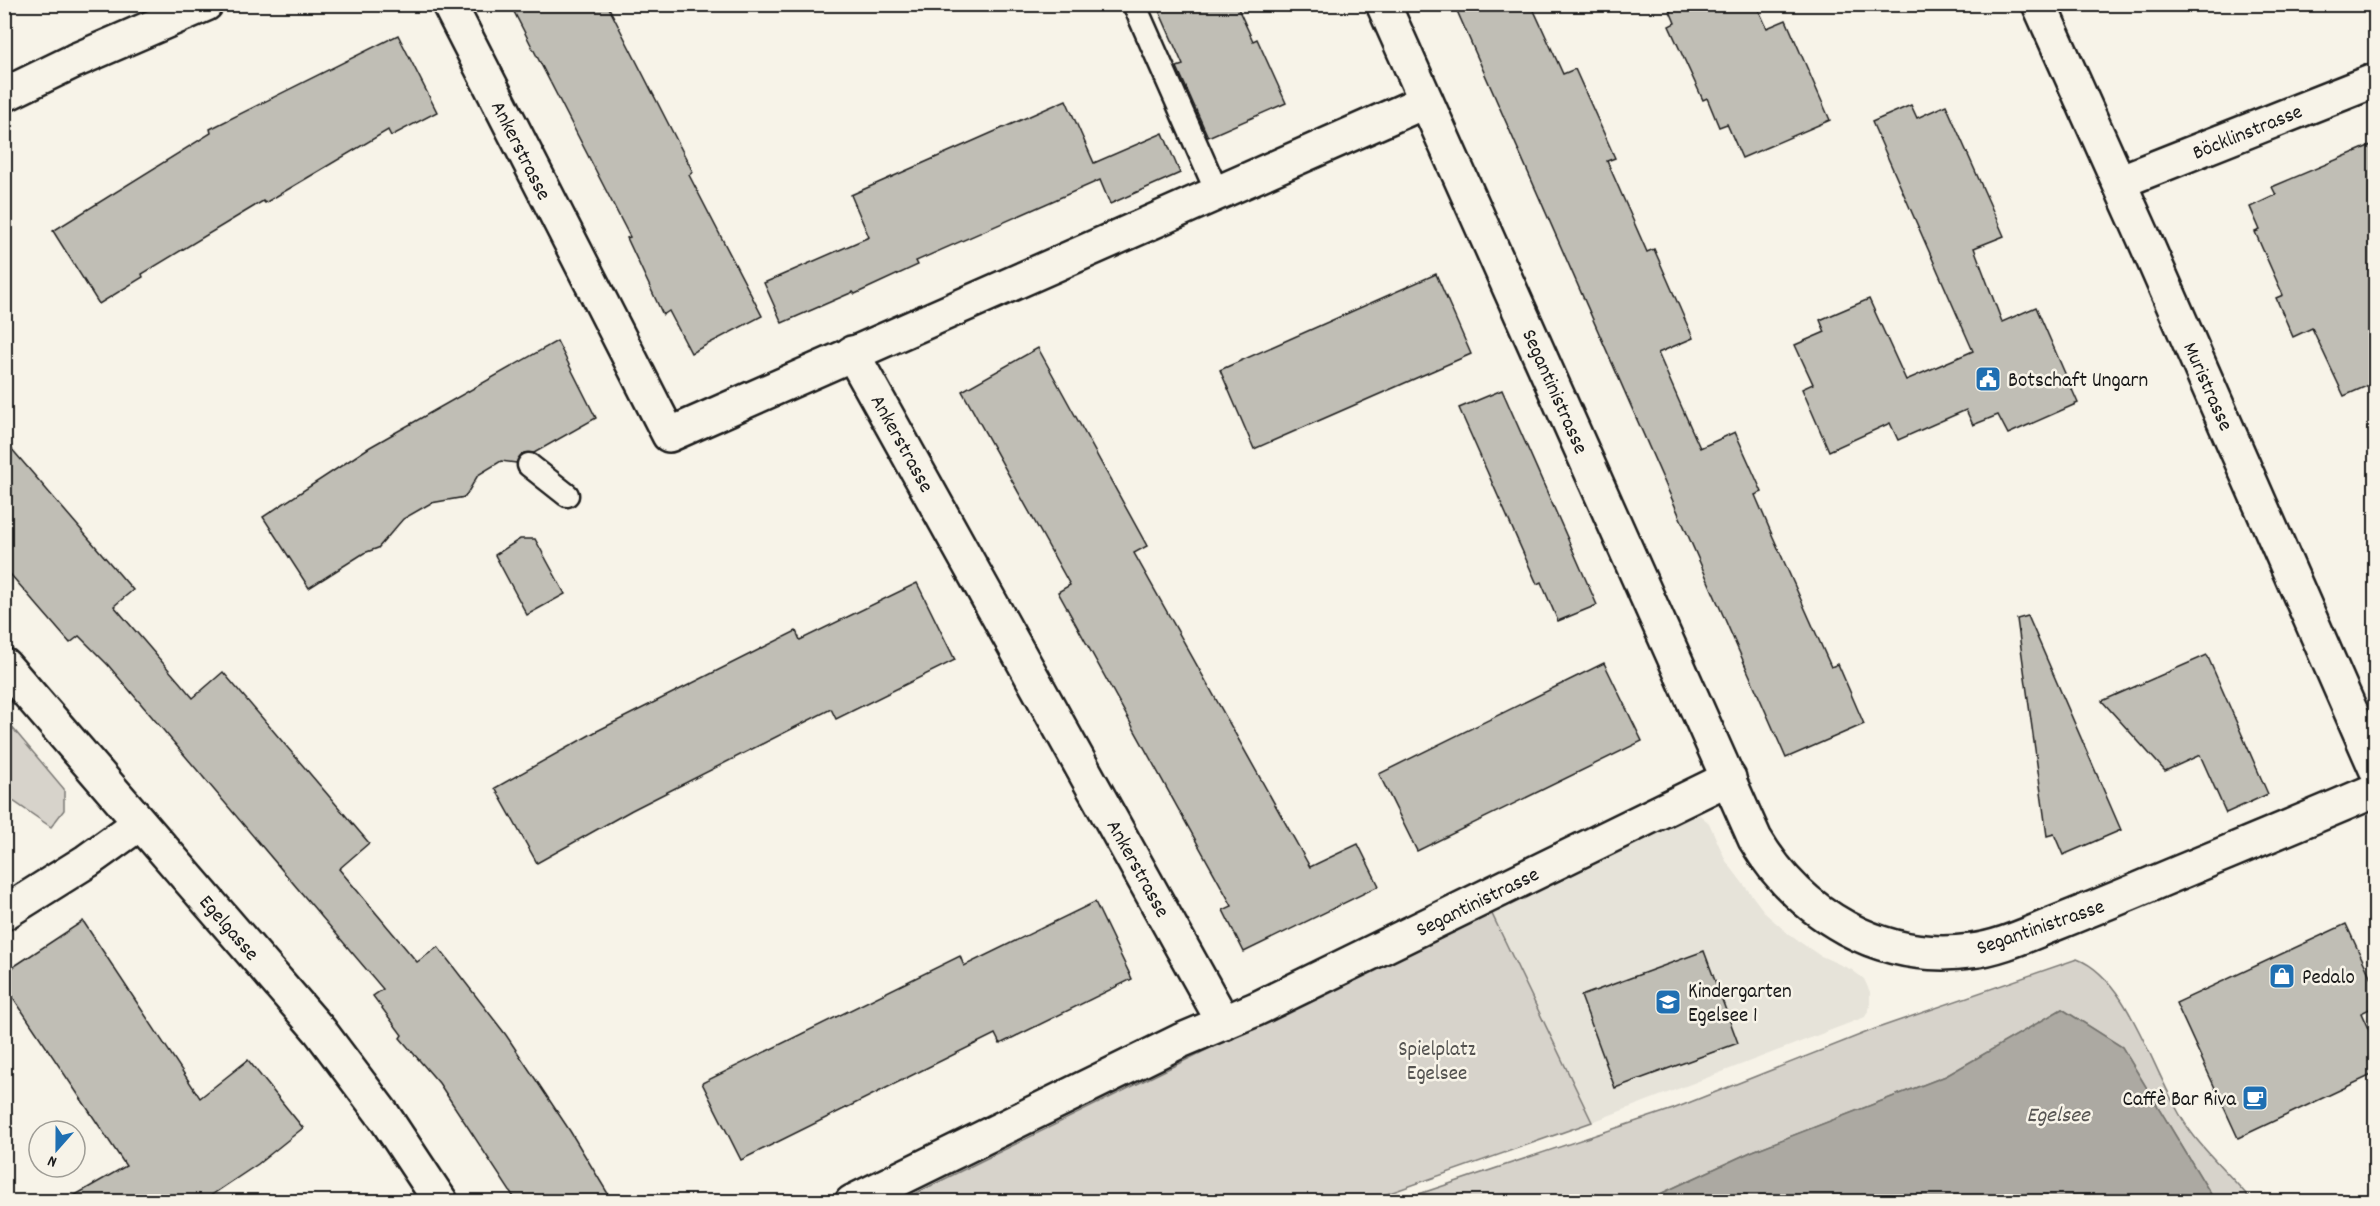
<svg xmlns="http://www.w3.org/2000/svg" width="2380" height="1206" viewBox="0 0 2380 1206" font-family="Dekko,sans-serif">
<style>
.built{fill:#e6e3d9}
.green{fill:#d7d3cb;stroke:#7a7874;stroke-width:1.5}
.water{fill:#aca9a2;stroke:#72716c;stroke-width:1.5}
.building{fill:#c0beb5;stroke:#1c1c1c;stroke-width:1.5}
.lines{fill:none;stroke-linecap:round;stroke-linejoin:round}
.service-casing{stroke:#1c1c1c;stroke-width:27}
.minor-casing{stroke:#1c1c1c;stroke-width:38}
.secondary-casing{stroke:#1c1c1c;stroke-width:38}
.service{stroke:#f7f3e8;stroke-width:22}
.minor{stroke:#f7f3e8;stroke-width:33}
.secondary{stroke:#f7f3e8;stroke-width:33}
.labels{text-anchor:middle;stroke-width:5;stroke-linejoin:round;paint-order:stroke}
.street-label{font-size:21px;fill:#1c1c1c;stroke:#f7f3e8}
.poi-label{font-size:21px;fill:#1c1c1c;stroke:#f7f3e8;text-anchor:start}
.park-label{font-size:21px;fill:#545351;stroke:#f7f3e8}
.water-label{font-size:22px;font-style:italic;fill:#565452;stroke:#f7f3e8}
</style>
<rect width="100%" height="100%" fill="#f7f3e8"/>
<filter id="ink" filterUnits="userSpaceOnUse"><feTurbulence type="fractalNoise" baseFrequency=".0167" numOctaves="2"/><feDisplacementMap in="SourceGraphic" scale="12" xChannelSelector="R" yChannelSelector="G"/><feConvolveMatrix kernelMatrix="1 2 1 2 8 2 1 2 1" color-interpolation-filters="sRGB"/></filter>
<g filter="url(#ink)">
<path class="built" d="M 1692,814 L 1700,815 L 1709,823 L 1726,861 L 1766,914 L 1791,936 L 1819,955 L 1852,970 L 1864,979 L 1870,992 L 1870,1007 L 1865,1017 L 1592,1122 L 1490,910 Z"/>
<g class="green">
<path d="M 5,719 L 64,789 L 64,810 L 51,827 L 10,799 L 5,802 Z"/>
<path d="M 1490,910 L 1592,1122 L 1367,1201 L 898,1202 Z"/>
<path d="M 2077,959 C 2133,980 2156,1088 2194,1136 C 2212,1159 2234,1179 2252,1201 L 2215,1201 L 2122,1047 L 2062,1009 L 1946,1076 L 1753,1151 L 1645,1201 L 1395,1202 L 1673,1109 L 1875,1029 Z"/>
</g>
<path class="water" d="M 2062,1009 L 2122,1047 L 2215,1201 L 1645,1201 L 1753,1151 L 1946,1076 Z"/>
<g class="building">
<path d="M 510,4 L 607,4 L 693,172 L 689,175 L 762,316 L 691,353 L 669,311 L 663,315 L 627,238 L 630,237 Z"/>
<path d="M 1156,4 L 1236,4 L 1253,41 L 1257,39 L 1286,103 L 1208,137 L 1177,67 L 1183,65 Z"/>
<path d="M 1454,4 L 1531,4 L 1563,74 L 1575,69 L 1615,158 L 1607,161 L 1647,252 L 1654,249 L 1693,338 L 1658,353 L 1679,401 L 1700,448 L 1735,432 L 1762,492 L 1755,495 L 1773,537 L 1831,667 L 1838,664 L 1864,724 L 1786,758 Z"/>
<path d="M 1667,4 L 1756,4 L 1767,28 L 1786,20 L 1830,120 L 1742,158 L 1727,124 L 1719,127 L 1707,98 L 1703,100 L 1669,26 L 1675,23 Z"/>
<path d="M 398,35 L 437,112 L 391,136 L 388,130 L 265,203 L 263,201 L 142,274 L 143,277 L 99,304 L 53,231 L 211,133 L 210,129 Z"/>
<path d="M 1066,100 L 1094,163 L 1163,133 L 1180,173 L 1110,204 L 1100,180 L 916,261 L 918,265 L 855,294 L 853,292 L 782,323 L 764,283 L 869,237 L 851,195 Z"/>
<path d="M 1911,105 L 1917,118 L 1946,105 L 2004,236 L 1974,248 L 2002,322 L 2036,307 L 2078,403 L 2008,434 L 1998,415 L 1973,425 L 1966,410 L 1898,440 L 1890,423 L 1829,451 L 1802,389 L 1813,384 L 1795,345 L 1825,332 L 1820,320 L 1869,299 L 1906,380 L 1973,351 L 1872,122 Z"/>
<path d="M 2376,143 L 2376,382 L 2344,396 L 2312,328 L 2293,337 L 2276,298 L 2283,295 L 2255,232 L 2260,230 L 2250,207 L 2276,195 L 2272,187 Z"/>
<path d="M 1436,274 L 1471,354 L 1254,449 L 1220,370 Z"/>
<path d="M 557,341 L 596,418 L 534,453 L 524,453 L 516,463 L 501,461 L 478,475 L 465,497 L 431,503 L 403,519 L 378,548 L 364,553 L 309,588 L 263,517 L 370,447 Z"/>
<path d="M 1038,348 L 1147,546 L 1134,553 L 1310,867 L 1358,844 L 1379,886 L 1244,952 L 1223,910 L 1232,906 L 1058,592 L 1070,585 L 962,391 Z"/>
<path d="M 1502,390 L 1597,605 L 1558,621 L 1541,582 L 1537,584 L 1459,408 Z"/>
<path d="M 4,440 L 133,590 L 114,606 L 193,698 L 223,672 L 369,843 L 339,869 L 417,962 L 438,947 L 506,1035 L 570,1131 L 613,1202 L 517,1202 L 439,1083 L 400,1038 L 402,1035 L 373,996 L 383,989 L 108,665 L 79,636 L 70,643 L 4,567 Z"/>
<path d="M 520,539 L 535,539 L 565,594 L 527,615 L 495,555 Z"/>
<path d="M 917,583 L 955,660 L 836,719 L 831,709 L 632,810 L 537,863 L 495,788 L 595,732 L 796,631 L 800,640 Z"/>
<path d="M 2028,616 L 2121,830 L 2063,855 L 2054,834 L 2047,836 L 2017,619 Z"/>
<path d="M 2207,655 L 2268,794 L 2226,813 L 2200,755 L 2165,771 L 2102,701 Z"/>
<path d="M 1604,663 L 1642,741 L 1417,851 L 1379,774 Z"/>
<path d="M 1095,902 L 1132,979 L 1000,1044 L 995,1034 L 741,1160 L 702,1083 L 960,956 L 964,966 Z"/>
<path d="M 83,921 L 200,1098 L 248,1060 L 303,1128 L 258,1164 L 201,1202 L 63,1202 L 126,1166 L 4,984 L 4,973 Z"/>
<path d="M 2346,924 L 2376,989 L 2376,1006 L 2361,1013 L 2376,1046 L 2376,1073 L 2238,1138 L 2176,1003 Z"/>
<path d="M 1704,951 L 1738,1043 L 1615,1088 L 1581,996 Z"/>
</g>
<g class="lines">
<g class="service-casing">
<g id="service">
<path d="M 1134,4 L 1217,192"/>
<path d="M 529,465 L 567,495"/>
</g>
</g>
<g class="minor-casing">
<g id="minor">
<path d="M 449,4 L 669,435 L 1426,101"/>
<path d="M 1383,4 L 1755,839 C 1800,915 1881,963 1971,951 C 1998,948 2024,936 2049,926 C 2084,912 2119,898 2154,883 C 2228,852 2302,822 2376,790"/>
<path d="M 4,95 L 74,61 L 206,4"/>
<path d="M 2119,182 L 2376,80"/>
<path d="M 852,353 L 1224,1023"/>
<path d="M 4,665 L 320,1031 L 384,1116 L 441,1202"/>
<path d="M 4,913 L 87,861 L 140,823"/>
<path d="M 852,1202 L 1180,1041 L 1256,1009 L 1729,778"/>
</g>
</g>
<g class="secondary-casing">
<path id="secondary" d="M 2039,4 L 2143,236 L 2376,769"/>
</g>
<use href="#service" class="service"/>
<use href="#minor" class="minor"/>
<use href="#secondary" class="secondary"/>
</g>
</g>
<defs>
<g id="civic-square" transform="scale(1.35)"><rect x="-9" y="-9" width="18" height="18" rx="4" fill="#1f6fb2" stroke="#f7f3e8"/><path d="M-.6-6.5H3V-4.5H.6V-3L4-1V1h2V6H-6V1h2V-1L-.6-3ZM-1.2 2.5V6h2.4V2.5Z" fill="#fff"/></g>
<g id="shop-square" transform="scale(1.35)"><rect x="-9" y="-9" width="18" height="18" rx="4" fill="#1f6fb2" stroke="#f7f3e8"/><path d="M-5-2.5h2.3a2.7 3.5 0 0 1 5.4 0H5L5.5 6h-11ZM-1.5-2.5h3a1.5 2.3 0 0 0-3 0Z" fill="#fff"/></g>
<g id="school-square" transform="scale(1.35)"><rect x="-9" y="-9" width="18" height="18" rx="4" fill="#1f6fb2" stroke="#f7f3e8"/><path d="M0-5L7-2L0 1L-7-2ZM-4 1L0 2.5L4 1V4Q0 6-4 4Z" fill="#fff"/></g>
<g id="cafe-square" transform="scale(1.35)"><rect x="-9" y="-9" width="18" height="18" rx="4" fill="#1f6fb2" stroke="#f7f3e8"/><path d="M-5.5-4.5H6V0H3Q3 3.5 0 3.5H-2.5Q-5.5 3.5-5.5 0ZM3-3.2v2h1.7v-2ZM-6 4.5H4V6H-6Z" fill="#fff"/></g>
</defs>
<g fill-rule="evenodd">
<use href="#civic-square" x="1988" y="379"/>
<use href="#shop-square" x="2282" y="976"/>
<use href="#school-square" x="1668" y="1002"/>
<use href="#cafe-square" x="2255" y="1098"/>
</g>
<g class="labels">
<g class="street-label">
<text transform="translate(2247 131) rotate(-22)" y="7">Böcklinstrasse</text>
<text transform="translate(522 150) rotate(63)" y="7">Ankerstrasse</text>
<text transform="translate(2209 386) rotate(66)" y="7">Muristrasse</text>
<text transform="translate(1556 391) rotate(66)" y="7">Segantinistrasse</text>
<text transform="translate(903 443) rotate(61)" y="7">Ankerstrasse</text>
<text transform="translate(1139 868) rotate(61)" y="7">Ankerstrasse</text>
<text transform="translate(1477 901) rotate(-26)" y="7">Segantinistrasse</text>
<text transform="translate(2040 926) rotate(-19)" y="7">Segantinistrasse</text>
<text transform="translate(230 927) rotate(49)" y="7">Egelgasse</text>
</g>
<g class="poi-label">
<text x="2008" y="386">Botschaft Ungarn</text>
<text x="2302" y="983">Pedalo</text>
<text x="1688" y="997">Kindergarten<tspan x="1688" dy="24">Egelsee 1</tspan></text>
<text x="2236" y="1105" text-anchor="end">Caffè Bar Riva</text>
</g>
<g class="park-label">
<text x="1437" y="1055">Spielplatz<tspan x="1437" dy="24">Egelsee</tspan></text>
</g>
<g class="water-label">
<text x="2058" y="1121">Egelsee</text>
</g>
</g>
<rect width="2380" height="1206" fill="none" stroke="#f7f3e8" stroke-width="24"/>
<rect x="12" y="12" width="2356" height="1182" fill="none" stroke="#1c1c1c" stroke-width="2" filter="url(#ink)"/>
<g transform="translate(57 1149) rotate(201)"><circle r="28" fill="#f7f3e8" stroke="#9f9d96" stroke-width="1.5"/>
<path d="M0-4.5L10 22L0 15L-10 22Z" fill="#1f6fb2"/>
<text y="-9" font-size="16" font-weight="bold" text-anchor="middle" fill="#1c1c1c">N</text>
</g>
</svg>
